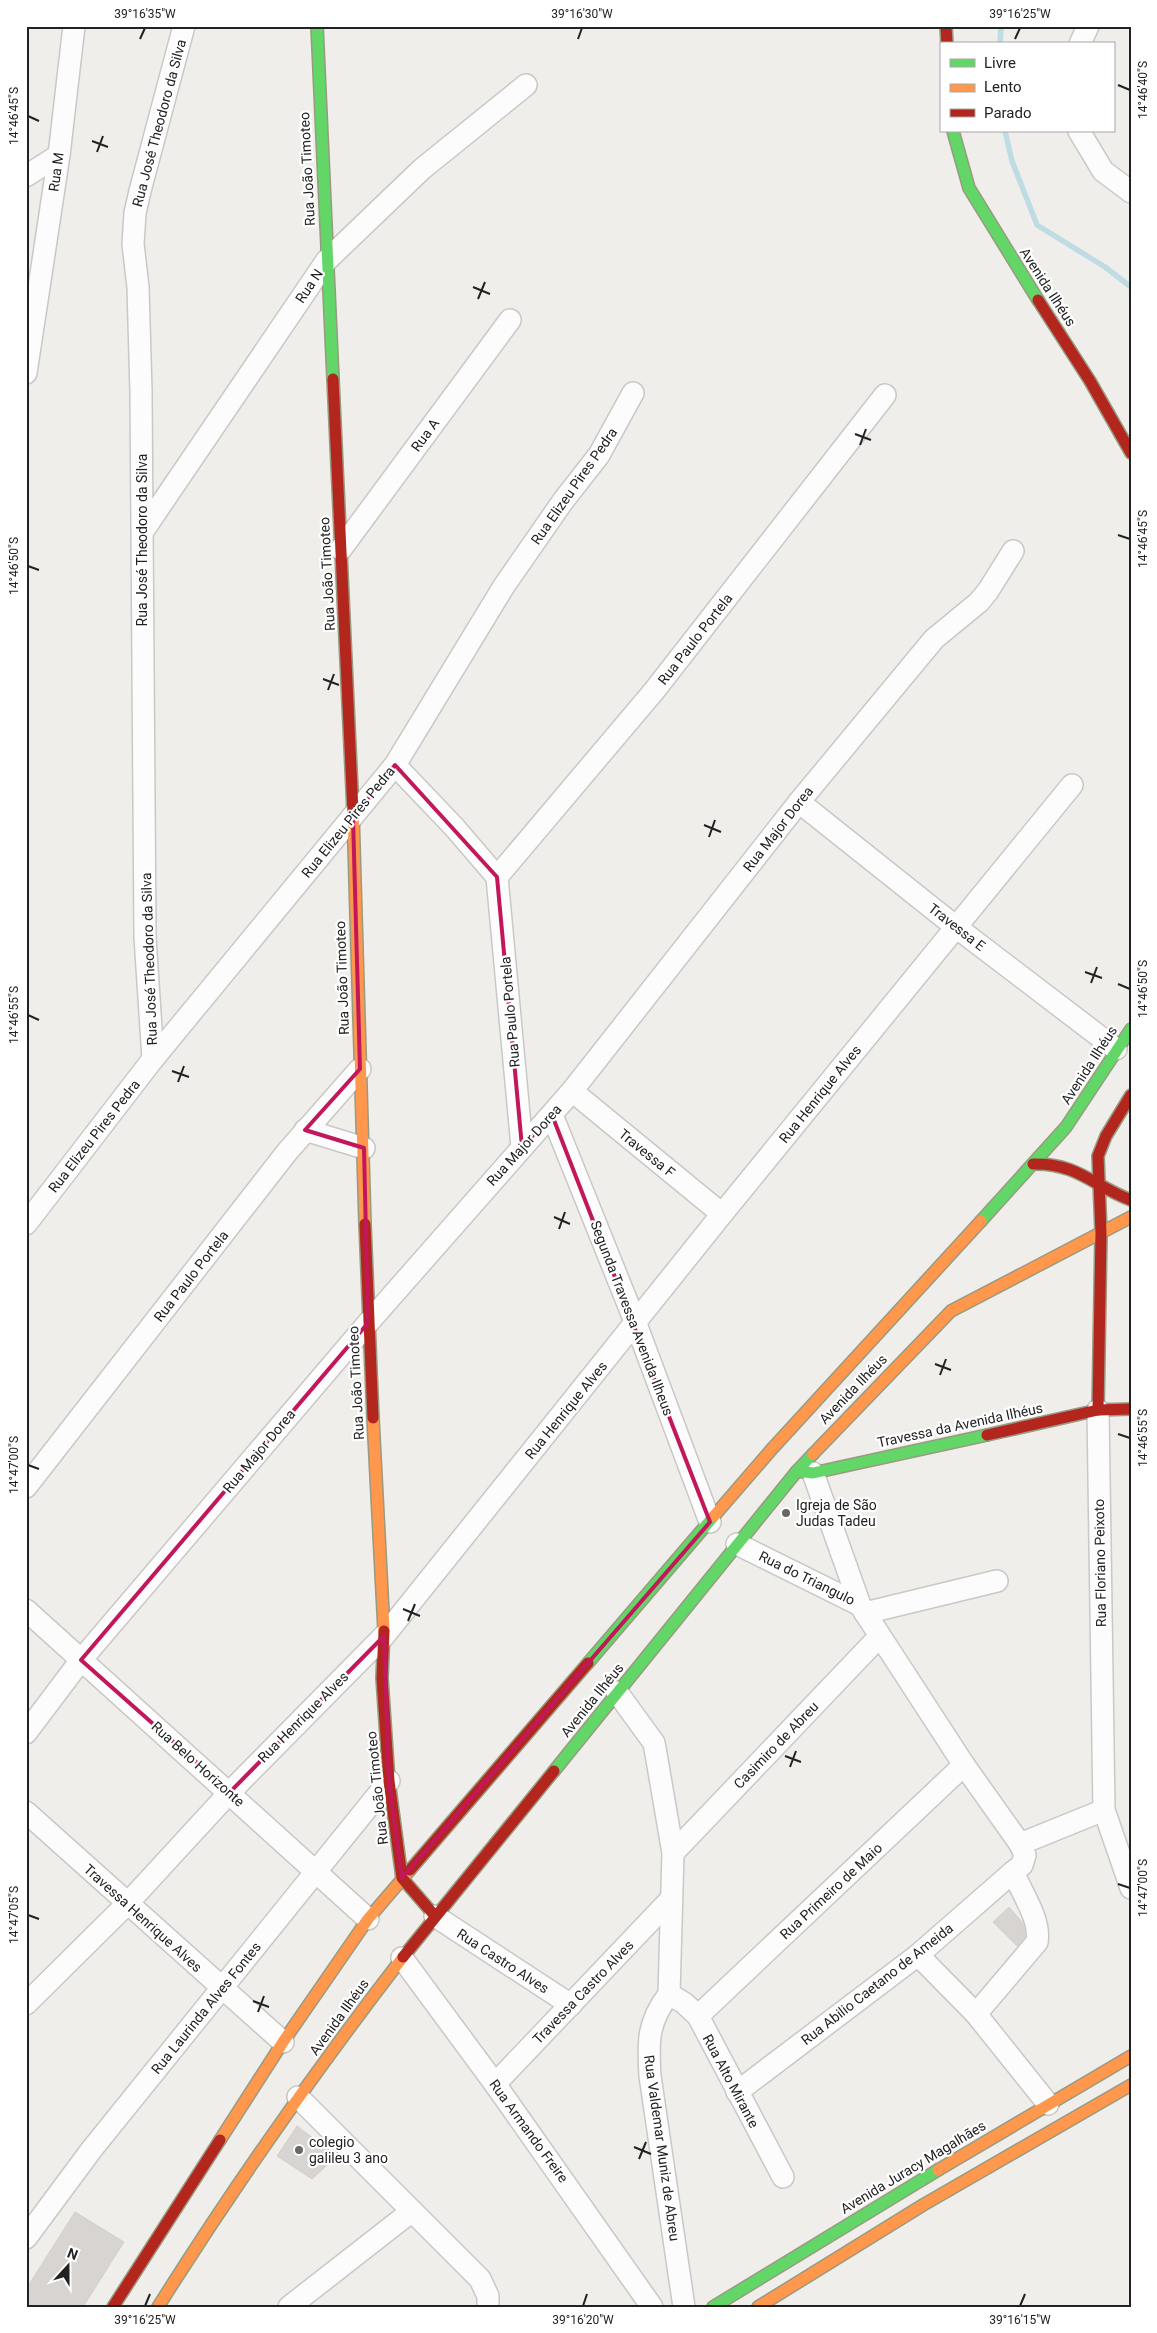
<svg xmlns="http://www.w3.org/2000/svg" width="1157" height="2333" viewBox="0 0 1157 2333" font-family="Roboto,sans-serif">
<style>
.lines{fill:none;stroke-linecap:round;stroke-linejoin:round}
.stream{stroke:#bfdbe3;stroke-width:5.5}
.building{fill:#d7d4d2;stroke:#d3d0cc}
.street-casing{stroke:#c9c8c7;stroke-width:24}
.fast-casing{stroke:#999a82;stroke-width:14}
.slow-casing{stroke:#999a82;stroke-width:14}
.jam-casing{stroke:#999a82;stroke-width:14}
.street{stroke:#fdfcfc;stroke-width:21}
.fast{stroke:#63d668;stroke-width:11}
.slow{stroke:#ff974d;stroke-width:11}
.jam{stroke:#b3261e;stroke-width:11}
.marked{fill:none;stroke:#c2185b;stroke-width:4;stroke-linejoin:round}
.ticks{fill:none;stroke:#222;stroke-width:2}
.poi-dot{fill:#6a6968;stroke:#fff;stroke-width:2}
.labels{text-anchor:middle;stroke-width:4.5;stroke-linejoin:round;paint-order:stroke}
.street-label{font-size:14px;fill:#222;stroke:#fff}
.poi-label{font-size:14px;fill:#222;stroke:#fff;text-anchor:start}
.neatline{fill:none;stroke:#222;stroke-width:2}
.ticks-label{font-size:12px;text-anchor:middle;fill:#222}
</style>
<rect width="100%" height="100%" fill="#f0eeeb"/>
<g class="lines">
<g class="stream">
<path d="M 1000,44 L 1001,26"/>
<path d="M 1005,131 L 1012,161 L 1037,225 L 1105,267 L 1131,287"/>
</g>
</g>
<g class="building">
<path d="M 1009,1907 L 1022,1922 L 1024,1927 L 1025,1937 L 1017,1946 L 993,1922 Z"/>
<path d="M 297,2126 L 337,2156 L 312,2179 L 277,2156 Z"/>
<path d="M 75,2212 L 124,2242 L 83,2307 L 26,2307 L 26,2289 Z"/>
</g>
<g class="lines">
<g class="street-casing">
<g id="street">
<path d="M 1080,44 L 1088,26"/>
<path d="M 1079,131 L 1103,171 L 1131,192"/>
<path d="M 26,176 L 59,155"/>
<path d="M 26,373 L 59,155 L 74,26"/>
<path d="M 143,531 L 327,260 L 422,169 L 526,85"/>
<path d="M 341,549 L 510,320"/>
<path d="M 395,765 L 455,828 L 497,877 L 522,1147"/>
<path d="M 799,802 L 956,927 L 1116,1049"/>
<path d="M 497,877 L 654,691 L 885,395"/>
<path d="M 153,1059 L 145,937 L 141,392 L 138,287 L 133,244 L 135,213 L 140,191 L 184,26"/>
<path d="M 572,1091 L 722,1214"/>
<path d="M 552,1115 L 636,1324 L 710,1522"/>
<path d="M 305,1130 L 364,1148"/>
<path d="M 26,1224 L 153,1059 L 395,765 L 504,586 L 563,501 L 599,455 L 633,393"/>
<path d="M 1098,1410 L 1104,1810 L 1131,1888"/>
<path d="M 813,1473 L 860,1605 L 964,1765 L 1020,1844 L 1025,1855 L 1022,1865 L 1013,1872 C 1022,1893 1041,1920 1037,1942 L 976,2014"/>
<path d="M 26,1487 L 287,1152 L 360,1069"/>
<path d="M 737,1544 L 860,1605"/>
<path d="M 26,1610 L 368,1919"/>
<path d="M 865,1613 L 997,1581"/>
<path d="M 617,1692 L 654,1743 L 656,1754 L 673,1853 L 669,1994"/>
<path d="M 26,1733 L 81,1660 L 368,1323 L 572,1091 L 799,802 L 934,639 L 979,602 L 988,591 L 1013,551"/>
<path d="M 26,1812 L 283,2042"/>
<path d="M 1020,1844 L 1104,1810"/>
<path d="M 673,1853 L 879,1637"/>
<path d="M 435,1916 L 571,2005"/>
<path d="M 918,1955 L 976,2014 L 1048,2104"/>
<path d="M 402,1958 L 495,2084 L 652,2307"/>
<path d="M 669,1994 C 647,2023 648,2042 650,2076 L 684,2307"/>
<path d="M 669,1994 L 684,2003 L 698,2016 L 783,2177"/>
<path d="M 26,2004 L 127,1904 L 230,1792 L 384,1636 L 722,1214 L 1072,785"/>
<path d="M 698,2016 L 964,1765"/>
<path d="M 495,2084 L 671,1899"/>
<path d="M 737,2092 L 918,1955 L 1013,1872"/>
<path d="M 298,2097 L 480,2279 L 488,2296 L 488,2307"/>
<path d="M 26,2238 L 92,2149 L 389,1781"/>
<path d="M 289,2307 L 412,2211"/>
</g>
</g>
<g class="fast-casing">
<g id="fast">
<path d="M 317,26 L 333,379"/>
<path d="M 953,131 L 969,188 L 1038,300"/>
<path d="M 981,1221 L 1066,1127 L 1131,1029"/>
<path d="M 797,1471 L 813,1473 L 987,1435"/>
<path d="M 588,1663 L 714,1516"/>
<path d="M 554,1771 L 797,1471 L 813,1454"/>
<path d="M 713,2307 L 938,2170"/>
</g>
</g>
<g class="slow-casing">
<g id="slow">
<path d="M 353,812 L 365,1224"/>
<path d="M 373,1418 L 384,1631"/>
<path d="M 813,1454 L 951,1311 L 1131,1217"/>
<path d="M 714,1516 L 771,1450 L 981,1221"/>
<path d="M 220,2140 L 283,2042 L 368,1919 L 410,1870"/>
<path d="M 938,2170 L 1131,2056"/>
<path d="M 158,2307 C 234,2186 316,2070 403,1957"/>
<path d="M 758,2307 L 923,2205 L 1131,2085"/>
</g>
</g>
<g class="jam-casing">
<g id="jam">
<path d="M 946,26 L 947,44"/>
<path d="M 1038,300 L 1090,381 L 1131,453"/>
<path d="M 333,379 L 353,812"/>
<path d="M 1033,1164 C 1078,1163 1093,1186 1131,1200"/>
<path d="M 365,1224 L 373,1418"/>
<path d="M 1098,1410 L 1101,1233 L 1098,1156 L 1106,1136 L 1131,1095"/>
<path d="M 987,1435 L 1098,1410 L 1131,1409"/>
<path d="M 384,1631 L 382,1678 L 389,1781 L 402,1878 L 435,1916"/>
<path d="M 410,1870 L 588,1663"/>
<path d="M 403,1957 L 554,1771"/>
<path d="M 113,2307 L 220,2140"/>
</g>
</g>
<use href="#street" class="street"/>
<use href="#fast" class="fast"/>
<use href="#slow" class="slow"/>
<use href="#jam" class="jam"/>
</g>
<path class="marked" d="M 395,765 L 497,877 L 522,1147 L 552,1115 L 710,1522 L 402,1878 L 389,1781 L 384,1636 L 230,1792 L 81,1660 L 368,1323 L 364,1148 L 305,1130 L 360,1069 L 353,818 Z"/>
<path class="ticks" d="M 140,39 L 145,28M 578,39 L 582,28M 1015,39 L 1020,28M 1118,85 L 1130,90M 28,116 L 39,121M 92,141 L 108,147M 97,152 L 103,136M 473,287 L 490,294M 478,299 L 485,282M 855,434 L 871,440M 860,445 L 866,429M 1118,535 L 1130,539M 28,566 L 39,570M 323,679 L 339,685M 328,690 L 334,674M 704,825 L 721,832M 709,837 L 715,820M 1085,972 L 1102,978M 1091,983 L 1097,967M 1118,984 L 1130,989M 28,1015 L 39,1020M 172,1071 L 189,1077M 178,1082 L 184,1066M 554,1217 L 570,1224M 559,1229 L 565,1212M 935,1364 L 951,1370M 940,1375 L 946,1359M 1118,1434 L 1130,1438M 28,1465 L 39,1469M 403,1609 L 420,1616M 408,1621 L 415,1604M 785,1756 L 801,1762M 790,1767 L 796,1751M 1118,1884 L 1130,1888M 28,1915 L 39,1919M 253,2001 L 269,2007M 258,2012 L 264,1996M 634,2147 L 651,2154M 639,2159 L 646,2142M 145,2306 L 150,2294M 583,2306 L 587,2294M 1020,2306 L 1025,2294"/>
<g class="poi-dot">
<circle cx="786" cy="1513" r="5"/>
<circle cx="299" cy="2150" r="5"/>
</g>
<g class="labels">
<g class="street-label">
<text transform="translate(159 123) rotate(-75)" y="5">Rua José Theodoro da Silva</text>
<text transform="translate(307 169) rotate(-93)" y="5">Rua João Timoteo</text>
<text transform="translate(56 172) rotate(-82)" y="5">Rua M</text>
<text transform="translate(309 286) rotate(-56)" y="5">Rua N</text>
<text transform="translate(1048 287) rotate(57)" y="5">Avenida Ilhéus</text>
<text transform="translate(425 435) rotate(-54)" y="5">Rua A</text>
<text transform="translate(574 486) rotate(-55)" y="5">Rua Elizeu Pires Pedra</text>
<text transform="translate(142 540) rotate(-90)" y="5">Rua José Theodoro da Silva</text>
<text transform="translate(327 574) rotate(-93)" y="5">Rua João Timoteo</text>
<text transform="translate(695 639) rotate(-52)" y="5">Rua Paulo Portela</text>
<text transform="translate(348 822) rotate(-51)" y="5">Rua Elizeu Pires Pedra</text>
<text transform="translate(778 829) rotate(-52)" y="5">Rua Major Dorea</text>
<text transform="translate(957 927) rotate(38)" y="5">Travessa E</text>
<text transform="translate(149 959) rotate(-92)" y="5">Rua José Theodoro da Silva</text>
<text transform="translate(342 978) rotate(-92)" y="5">Rua João Timoteo</text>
<text transform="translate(510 1012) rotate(-95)" y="5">Rua Paulo Portela</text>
<text transform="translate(1089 1065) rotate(-57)" y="5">Avenida Ilhéus</text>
<text transform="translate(820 1094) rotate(-51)" y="5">Rua Henrique Alves</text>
<text transform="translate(94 1136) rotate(-52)" y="5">Rua Elizeu Pires Pedra</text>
<text transform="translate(524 1145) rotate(-48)" y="5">Rua Major Dorea</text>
<text transform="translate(647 1153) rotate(39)" y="5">Travessa F</text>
<text transform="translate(191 1276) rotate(-52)" y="5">Rua Paulo Portela</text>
<text transform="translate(632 1318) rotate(69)" y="5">Segunda Travessa Avenida Ilheus</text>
<text transform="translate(356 1383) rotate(-93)" y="5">Rua João Timoteo</text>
<text transform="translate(853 1389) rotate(-46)" y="5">Avenida Ilhéus</text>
<text transform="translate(566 1410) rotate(-51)" y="5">Rua Henrique Alves</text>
<text transform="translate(960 1425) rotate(-12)" y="5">Travessa da Avenida Ilhéus</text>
<text transform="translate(259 1451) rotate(-50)" y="5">Rua Major Dorea</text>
<text transform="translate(1100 1563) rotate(-91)" y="5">Rua Floriano Peixoto</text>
<text transform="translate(807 1578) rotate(26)" y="5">Rua do Triangulo</text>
<text transform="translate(592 1700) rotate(-51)" y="5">Avenida Ilhéus</text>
<text transform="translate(303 1717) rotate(-45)" y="5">Rua Henrique Alves</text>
<text transform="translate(776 1745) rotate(-46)" y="5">Casimiro de Abreu</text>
<text transform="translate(198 1764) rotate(42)" y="5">Rua Belo Horizonte</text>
<text transform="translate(377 1788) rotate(-96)" y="5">Rua João Timoteo</text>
<text transform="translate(831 1891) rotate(-43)" y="5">Rua Primeiro de Maio</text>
<text transform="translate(143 1918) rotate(42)" y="5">Travessa Henrique Alves</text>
<text transform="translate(503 1961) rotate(33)" y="5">Rua Castro Alves</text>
<text transform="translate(877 1984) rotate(-38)" y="5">Rua Abilio Caetano de Ameida</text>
<text transform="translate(583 1992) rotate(-46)" y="5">Travessa Castro Alves</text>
<text transform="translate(206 2008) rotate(-51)" y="5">Rua Laurinda Alves Fontes</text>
<text transform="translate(339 2017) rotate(-54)" y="5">Avenida Ilhéus</text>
<text transform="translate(731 2081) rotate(62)" y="5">Rua Alto Mirante</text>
<text transform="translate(529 2131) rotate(54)" y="5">Rua Armando Freire</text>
<text transform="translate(662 2148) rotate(82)" y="5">Rua Valdemar Muniz de Abreu</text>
<text transform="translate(913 2167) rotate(-31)" y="5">Avenida Juracy Magalhães</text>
</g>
<g class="poi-label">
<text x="796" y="1510">Igreja de São<tspan x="796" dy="16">Judas Tadeu</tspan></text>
<text x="309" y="2147">colegio<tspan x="309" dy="16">galileu 3 ano</tspan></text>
</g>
</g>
<rect width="1157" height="2333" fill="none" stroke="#ffffff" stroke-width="55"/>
<rect x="940" y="42" width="175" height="90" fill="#ffffff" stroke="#a7a7a7"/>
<rect x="950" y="59" width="25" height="8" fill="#63d668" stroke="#a7a7a7"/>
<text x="984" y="68" font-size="15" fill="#222222">Livre</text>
<rect x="950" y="84" width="25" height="8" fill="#ff974d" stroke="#a7a7a7"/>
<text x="984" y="92" font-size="15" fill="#222222">Lento</text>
<rect x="950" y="109" width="25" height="8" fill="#b3261e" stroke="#a7a7a7"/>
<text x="984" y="118" font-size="15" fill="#222222">Parado</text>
<g transform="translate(68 2266) rotate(21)" stroke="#ffffff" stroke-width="4" paint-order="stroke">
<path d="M0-4L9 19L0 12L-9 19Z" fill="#222222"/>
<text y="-8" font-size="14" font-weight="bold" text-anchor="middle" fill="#222222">N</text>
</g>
<rect x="28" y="28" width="1102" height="2278" class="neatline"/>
<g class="ticks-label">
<text x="145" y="18">39°16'35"W</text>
<text x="582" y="18">39°16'30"W</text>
<text x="1020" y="18">39°16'25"W</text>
<text transform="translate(1143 90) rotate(-90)" y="4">14°46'40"S</text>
<text transform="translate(14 116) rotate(-90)" y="4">14°46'45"S</text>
<text transform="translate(1143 539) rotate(-90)" y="4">14°46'45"S</text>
<text transform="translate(14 566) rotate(-90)" y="4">14°46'50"S</text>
<text transform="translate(1143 989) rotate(-90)" y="4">14°46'50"S</text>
<text transform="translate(14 1015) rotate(-90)" y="4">14°46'55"S</text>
<text transform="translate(1143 1438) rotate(-90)" y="4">14°46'55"S</text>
<text transform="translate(14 1465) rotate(-90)" y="4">14°47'00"S</text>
<text transform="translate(1143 1888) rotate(-90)" y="4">14°47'00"S</text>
<text transform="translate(14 1915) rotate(-90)" y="4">14°47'05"S</text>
<text x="145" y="2324">39°16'25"W</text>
<text x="583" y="2324">39°16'20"W</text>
<text x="1020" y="2324">39°16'15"W</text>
</g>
</svg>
